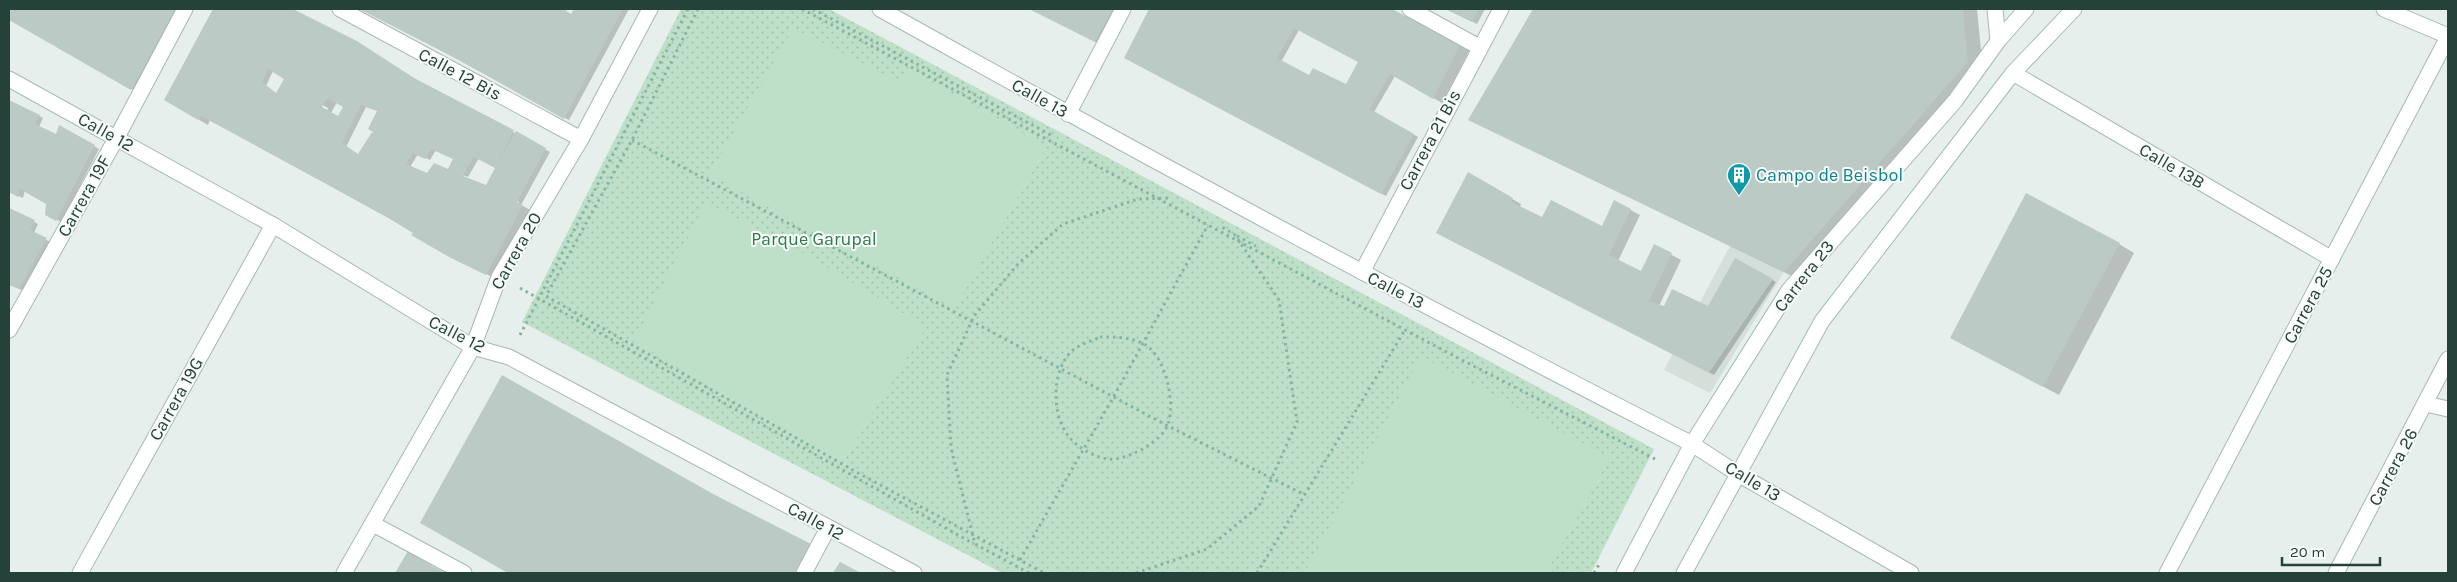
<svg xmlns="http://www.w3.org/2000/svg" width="2457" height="582" viewBox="0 0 2457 582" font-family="Karla,sans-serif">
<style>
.built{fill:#d4dfda}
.park{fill:url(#park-dots)}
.garden{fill:#bfe0c8}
.shadow{fill:#0003;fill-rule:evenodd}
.building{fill:#bbcac4;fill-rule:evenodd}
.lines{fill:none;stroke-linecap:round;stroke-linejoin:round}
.minor-casing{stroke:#a8b8b2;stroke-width:17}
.secondary-casing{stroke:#a4bbb3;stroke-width:17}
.path{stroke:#86b3a5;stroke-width:3;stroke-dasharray:2.5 4;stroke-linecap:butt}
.minor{stroke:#fff;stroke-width:15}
.secondary{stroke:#fff;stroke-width:15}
.labels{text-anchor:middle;stroke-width:4;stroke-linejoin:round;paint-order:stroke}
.street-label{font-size:18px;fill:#24423a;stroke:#f7fbf9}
.culture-label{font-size:18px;fill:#0d838f;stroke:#f7fbf9;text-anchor:start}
.park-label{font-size:18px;fill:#2d7a4b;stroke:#f7fbf9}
</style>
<defs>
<pattern id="park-dots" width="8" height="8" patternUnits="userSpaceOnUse" patternTransform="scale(1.25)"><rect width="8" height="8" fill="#bfe0c8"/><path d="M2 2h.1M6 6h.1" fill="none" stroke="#a4c1ad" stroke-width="1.8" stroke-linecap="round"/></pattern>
</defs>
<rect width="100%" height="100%" fill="#e6efeb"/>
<path class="built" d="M 1730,246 L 1784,272 L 1710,393 L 1664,370 Z"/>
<path class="park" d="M 681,9 L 829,9 L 1654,449 L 1591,573 L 1002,573 L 522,322 Z"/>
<g class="garden">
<path d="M 793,28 L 898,81 L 908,69 L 1047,146 L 955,308 L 814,233 L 710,174 Z"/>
<path d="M 706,202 L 800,251 L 926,327 L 840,466 L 634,341 Z"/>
<path d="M 1421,356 L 1610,458 L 1546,573 L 1305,573 Z"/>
</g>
<g class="shadow">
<path d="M 9,9 L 182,9 L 135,91 L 9,18 Z"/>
<path d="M 215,9 L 291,9 L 417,80 L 550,152 L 521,205 L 532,211 L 496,279 L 422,240 L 414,232 L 210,120 L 208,125 L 166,100 ZM 273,71 L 286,79 L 277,94 L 266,86 ZM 298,92 L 328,108 L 327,111 ZM 337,102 L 344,107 L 339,117 L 331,113 ZM 366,107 L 378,111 L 375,131 L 359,156 L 346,147 ZM 436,150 L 455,159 L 449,171 L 427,174 L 410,167 L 418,154 L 430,160 ZM 479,158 L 497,168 L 487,185 L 519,202 L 518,204 L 460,176 L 460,174 L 468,177 Z"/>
<path d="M 365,9 L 567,9 L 565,12 L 571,15 L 575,9 L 629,9 L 569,120 Z"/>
<path d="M 1031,9 L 1125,9 L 1105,47 Z"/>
<path d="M 1150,9 L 1390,9 L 1469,51 L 1442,103 L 1395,76 L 1374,112 L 1418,137 L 1386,196 L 1125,58 ZM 1299,30 L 1359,61 L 1346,86 L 1310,77 L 1281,62 Z"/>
<path d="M 1447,9 L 1485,9 L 1477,24 Z"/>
<path d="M 1535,9 L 1977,9 L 1983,71 L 1800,280 L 1470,120 Z"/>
<path d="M 9,101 L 43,118 L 39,127 L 56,135 L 60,127 L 99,149 L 61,222 L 46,214 L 48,203 L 25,190 L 23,198 L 9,192 Z"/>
<path d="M 1468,173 L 1521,204 L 1520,207 L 1543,219 L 1602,228 L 1615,202 L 1640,215 L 1618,261 L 1642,272 L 1655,246 L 1681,260 L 1659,306 L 1708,308 L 1736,259 L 1776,282 L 1714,375 L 1447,238 Z"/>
<path d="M 9,208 L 38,224 L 34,233 L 50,242 L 23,291 L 9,283 Z"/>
<path d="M 2119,244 L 2134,253 L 2059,395 L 1967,346 Z"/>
<path d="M 714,496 L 815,548 L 801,573 L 510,573 L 422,523 Z"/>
</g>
<g class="building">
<path d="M 9,9 L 176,9 L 131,90 L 9,20 Z"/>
<path d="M 213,9 L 293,9 L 357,41 L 414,78 L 514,130 L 498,162 L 516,131 L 546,148 L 517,202 L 523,205 L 486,275 L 449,257 L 411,235 L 413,233 L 380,213 L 323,182 L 201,116 L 198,120 L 164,100 ZM 268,69 L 284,79 L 276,93 L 262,82 ZM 327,98 L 343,107 L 338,116 L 322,107 ZM 361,105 L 377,111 L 368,129 L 378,135 L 372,132 L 358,154 L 342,143 ZM 431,149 L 453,159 L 448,169 L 434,163 L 427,173 L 406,164 L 413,153 L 425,159 ZM 474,157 L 495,168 L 486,185 L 463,176 Z"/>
<path d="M 359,9 L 563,9 L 571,14 L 574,9 L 623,9 L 564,119 L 463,62 Z"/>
<path d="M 1029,9 L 1113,9 L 1095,42 Z"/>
<path d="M 1149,9 L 1392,9 L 1460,45 L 1433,99 L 1390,74 L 1370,109 L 1414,134 L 1381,194 L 1124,58 ZM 1294,28 L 1358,62 L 1346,84 L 1313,68 L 1309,75 L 1277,58 Z"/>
<path d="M 1445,9 L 1479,9 L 1472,22 Z"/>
<path d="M 1533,9 L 1963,9 L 1968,62 L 1784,272 L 1468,120 Z"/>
<path d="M 9,100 L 40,115 L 35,124 L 56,134 L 59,125 L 95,145 L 56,221 L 45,215 L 46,204 L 20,189 L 18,197 L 9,192 Z"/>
<path d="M 1468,172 L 1513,198 L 1511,202 L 1542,217 L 1551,200 L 1602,226 L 1614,200 L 1631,209 L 1609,255 L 1641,271 L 1654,244 L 1672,253 L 1649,301 L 1664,306 L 1672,289 L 1708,306 L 1735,258 L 1773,279 L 1709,373 L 1436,233 Z"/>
<path d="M 2026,193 L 2120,243 L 2043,387 L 1950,338 Z"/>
<path d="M 9,208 L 35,220 L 30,230 L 47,238 L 19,289 L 9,285 Z"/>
<path d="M 502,375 L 715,495 L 811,544 L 795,573 L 508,573 L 420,523 Z"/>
<path d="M 408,551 L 434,567 L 445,573 L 395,573 Z"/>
<path d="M 840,562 L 861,573 L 833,573 Z"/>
</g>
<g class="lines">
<g class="minor-casing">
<g id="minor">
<path d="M 340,9 L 581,139"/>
<path d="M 880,9 C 1148,159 1419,304 1692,444 L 1738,474 L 1911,573"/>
<path d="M 1410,9 L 1479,47"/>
<path d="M 1995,9 L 1998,41"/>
<path d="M 2384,9 L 2448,36"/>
<path d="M 2013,73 L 2332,259"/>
<path d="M 9,79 L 273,225 L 473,347 L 509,357 L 914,573"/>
<path d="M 1068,114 L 1123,9"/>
<path d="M 1362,272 L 1501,9"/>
<path d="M 9,330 L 117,137 L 185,9"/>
<path d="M 2426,404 L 2448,409"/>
<path d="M 373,524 L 464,573"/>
<path d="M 80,573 L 273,225"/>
<path d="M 344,573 L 473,347 L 499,277 L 581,139 L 650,9"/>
<path d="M 804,573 L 828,528"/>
<path d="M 2167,573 L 2448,37"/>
<path d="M 2336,573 L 2448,359"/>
</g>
</g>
<g class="secondary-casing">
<g id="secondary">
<path d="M 1624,573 L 1692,444 L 1789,290 L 1955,101 L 1998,41 L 2026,9"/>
<path d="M 1684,573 L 1822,321 L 2013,73 L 2074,9"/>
</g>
</g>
<g class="path">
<path d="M 698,9 L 632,140 L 546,296 L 858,473 L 1044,573"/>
<path d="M 802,9 L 1456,357 L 1657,460"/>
<path d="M 813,9 L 1053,136"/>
<path d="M 632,140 L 1168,426 L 1305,495"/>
<path d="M 1237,236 L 1256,246"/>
<path d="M 520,288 L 974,544"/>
<path d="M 520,335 L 688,9"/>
<path d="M 1100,337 C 1114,337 1129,337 1142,343 C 1165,353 1176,402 1168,424 C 1162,442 1126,461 1108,459 C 1093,457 1075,446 1067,434 C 1051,412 1052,368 1073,350 C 1080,344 1092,341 1100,337 Z"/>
<path d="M 1020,560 L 1114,396 L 1208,225"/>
<path d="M 1029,573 L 975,544 L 951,448 L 947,375 L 974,316 L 1018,264 L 1063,224 L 1138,199 L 1171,198"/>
<path d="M 1136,573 L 1207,549 L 1259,506 L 1297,422 L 1279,300 L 1235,235 L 1222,227"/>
<path d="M 1257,573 L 1405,330"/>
<path d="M 1594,573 L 1600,563"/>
</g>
<use href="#minor" class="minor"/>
<use href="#secondary" class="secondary"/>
</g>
<defs>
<g id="building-pin" transform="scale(1.25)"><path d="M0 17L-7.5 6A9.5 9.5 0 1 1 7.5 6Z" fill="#0f9aa8" stroke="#f7fbf9"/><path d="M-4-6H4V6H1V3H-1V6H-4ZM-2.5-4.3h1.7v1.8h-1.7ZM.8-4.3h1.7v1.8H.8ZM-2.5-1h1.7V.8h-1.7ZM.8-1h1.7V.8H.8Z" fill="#fff"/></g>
</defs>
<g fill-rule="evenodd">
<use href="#building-pin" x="1739" y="175"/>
</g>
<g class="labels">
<g class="street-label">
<text transform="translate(460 74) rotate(28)" y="6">Calle 12 Bis</text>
<text transform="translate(1040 98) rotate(29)" y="6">Calle 13</text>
<text transform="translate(106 132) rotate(29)" y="6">Calle 12</text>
<text transform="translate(1430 140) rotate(-62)" y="6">Carrera 21 Bis</text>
<text transform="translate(2172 166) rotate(30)" y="6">Calle 13B</text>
<text transform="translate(84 196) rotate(-61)" y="6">Carrera 19F</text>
<text transform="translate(516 251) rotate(-61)" y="6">Carrera 20</text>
<text transform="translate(1804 276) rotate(-52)" y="6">Carrera 23</text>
<text transform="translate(1396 290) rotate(27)" y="6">Calle 13</text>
<text transform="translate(2308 305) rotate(-62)" y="6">Carrera 25</text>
<text transform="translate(457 334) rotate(27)" y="6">Calle 12</text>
<text transform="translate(176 399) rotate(-61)" y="6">Carrera 19G</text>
<text transform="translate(2393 467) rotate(-62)" y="6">Carrera 26</text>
<text transform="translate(1753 481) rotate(31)" y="6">Calle 13</text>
<text transform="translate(816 521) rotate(28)" y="6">Calle 12</text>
</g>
<g class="culture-label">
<text x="1756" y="181">Campo de Beisbol</text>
</g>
<g class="park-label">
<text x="814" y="245">Parque Garupal</text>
</g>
</g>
<rect width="2457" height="582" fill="none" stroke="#24423a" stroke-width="20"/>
<path d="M2282 557v8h98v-8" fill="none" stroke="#24423a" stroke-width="2.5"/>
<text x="2290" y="557" font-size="15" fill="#24423a" stroke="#f7fbf9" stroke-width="4" paint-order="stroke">20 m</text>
</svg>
